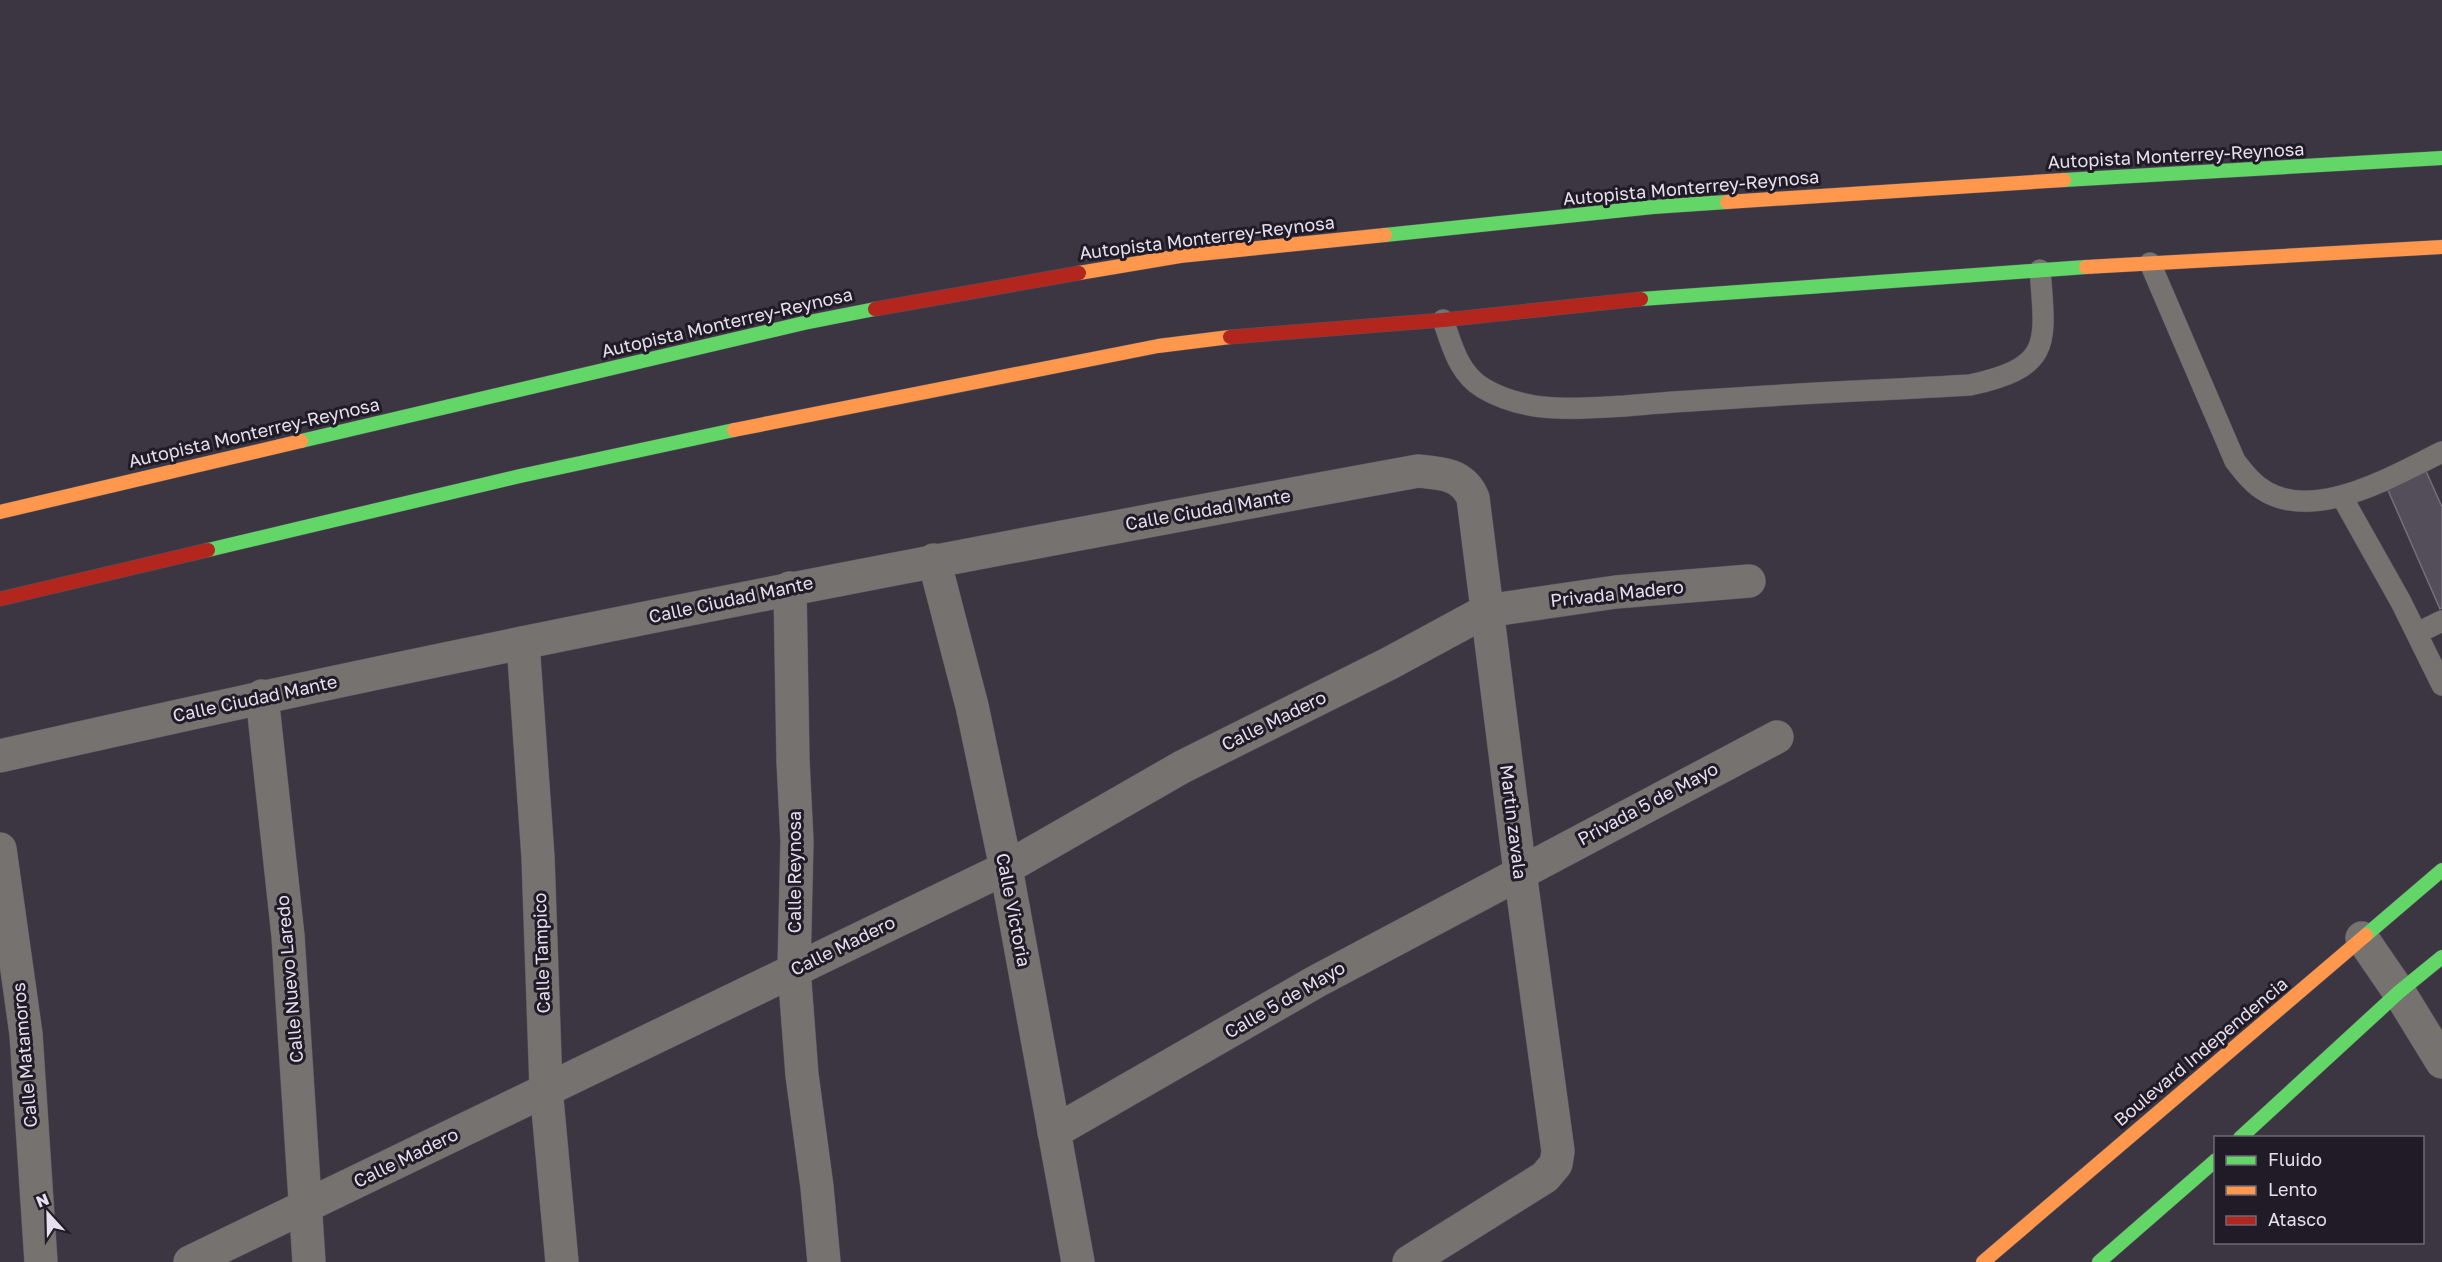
<svg xmlns="http://www.w3.org/2000/svg" width="2442" height="1262" viewBox="0 0 2442 1262" font-family="'Golos Text',sans-serif">
<style>
.building{fill:#544e5a;stroke:#756f7b;stroke-width:1.5}
.lines{fill:none;stroke-linecap:round;stroke-linejoin:round}
.lane-casing{stroke:#57525e;stroke-width:22}
.street-casing{stroke:#57525e;stroke-width:34}
.fast-casing{stroke:#57525e;stroke-width:15}
.slow-casing{stroke:#57525e;stroke-width:15}
.jam-casing{stroke:#57525e;stroke-width:15}
.lane{stroke:#757270;stroke-width:21}
.street{stroke:#757270;stroke-width:33}
.fast{stroke:#63d668;stroke-width:14}
.slow{stroke:#ff974d;stroke-width:14}
.jam{stroke:#b3261e;stroke-width:14}
.labels{text-anchor:middle;stroke-width:6;stroke-linejoin:round;paint-order:stroke}
.street-label{font-size:18px;fill:#e6dfef;stroke:#201b26}
</style>
<rect width="100%" height="100%" fill="#3c3643"/>
<path class="building" d="M 2426,471 L 2442,507 L 2442,608 L 2440,609 L 2387,488 Z"/>
<g class="lines">
<g class="lane-casing">
<g id="lane">
<path d="M 2150,263 L 2235,461 C 2240,467 2244,473 2250,479 C 2300,532 2391,477 2442,452"/>
<path d="M 1443,320 C 1452,345 1458,373 1483,388 C 1527,414 1576,409 1625,406 C 1656,403 1688,401 1720,399 C 1803,393 1886,390 1970,385 C 2052,367 2046,345 2040,270"/>
<path d="M 2342,497 L 2401,602 L 2442,685"/>
<path d="M 2417,633 L 2442,621"/>
</g>
</g>
<g class="street-casing">
<g id="street">
<path d="M 934,560 L 972,706 L 1006,868 L 1078,1262"/>
<path d="M 790,588 L 793,761 L 797,841 L 794,969 L 802,1075 L 817,1187 L 824,1262"/>
<path d="M 523,643 L 538,857 L 546,1088 L 562,1262"/>
<path d="M 262,696 L 288,936 L 309,1262"/>
<path d="M 0,756 C 471,648 943,558 1418,471 C 1442,473 1463,474 1473,498 L 1520,872 L 1558,1151 L 1556,1164 L 1545,1177 L 1409,1262"/>
<path d="M 0,849 L 26,1034 L 41,1262"/>
<path d="M 2362,938 L 2399,992 L 2442,1062"/>
<path d="M 1054,1132 L 1317,981 L 1777,737"/>
<path d="M 190,1262 L 1006,868 L 1182,767 L 1390,663 L 1486,611 L 1616,592 L 1749,581"/>
</g>
</g>
<g class="fast-casing">
<g id="fast">
<path d="M 2064,180 L 2442,158"/>
<path d="M 1385,235 L 1653,207 L 1727,202"/>
<path d="M 1641,299 L 2086,267"/>
<path d="M 301,441 L 804,323 L 875,309"/>
<path d="M 208,550 L 520,476 L 734,430"/>
<path d="M 2366,935 L 2442,870"/>
<path d="M 2240,1138 L 2399,992 L 2442,957"/>
<path d="M 2099,1262 L 2216,1160"/>
</g>
</g>
<g class="slow-casing">
<g id="slow">
<path d="M 1727,202 L 2064,180"/>
<path d="M 2086,267 L 2442,247"/>
<path d="M 1079,273 L 1180,256 L 1385,235"/>
<path d="M 734,430 L 1158,346 L 1230,337"/>
<path d="M 0,512 L 301,441"/>
<path d="M 1983,1262 L 2366,935"/>
</g>
</g>
<g class="jam-casing">
<g id="jam">
<path d="M 875,309 L 1079,273"/>
<path d="M 1230,337 L 1443,320 L 1641,299"/>
<path d="M 0,599 L 208,550"/>
</g>
</g>
<use href="#lane" class="lane"/>
<use href="#street" class="street"/>
<use href="#fast" class="fast"/>
<use href="#slow" class="slow"/>
<use href="#jam" class="jam"/>
</g>
<g class="labels">
<g class="street-label">
<text transform="translate(2176 156) rotate(-3)" y="6">Autopista Monterrey-Reynosa</text>
<text transform="translate(1691 188) rotate(-5)" y="6">Autopista Monterrey-Reynosa</text>
<text transform="translate(1207 238) rotate(-7)" y="6">Autopista Monterrey-Reynosa</text>
<text transform="translate(727 323) rotate(-13)" y="6">Autopista Monterrey-Reynosa</text>
<text transform="translate(254 433) rotate(-13)" y="6">Autopista Monterrey-Reynosa</text>
<text transform="translate(1208 510) rotate(-10)" y="6">Calle Ciudad Mante</text>
<text transform="translate(1617 594) rotate(-6)" y="6">Privada Madero</text>
<text transform="translate(731 600) rotate(-12)" y="6">Calle Ciudad Mante</text>
<text transform="translate(255 699) rotate(-12)" y="6">Calle Ciudad Mante</text>
<text transform="translate(1274 721) rotate(-26)" y="6">Calle Madero</text>
<text transform="translate(1648 804) rotate(-28)" y="6">Privada 5 de Mayo</text>
<text transform="translate(1513 822) rotate(83)" y="6">Martin zavala</text>
<text transform="translate(795 872) rotate(-90)" y="6">Calle Reynosa</text>
<text transform="translate(1013 910) rotate(79)" y="6">Calle Victoria</text>
<text transform="translate(843 946) rotate(-26)" y="6">Calle Madero</text>
<text transform="translate(542 953) rotate(-92)" y="6">Calle Tampico</text>
<text transform="translate(290 979) rotate(-95)" y="6">Calle Nuevo Laredo</text>
<text transform="translate(1285 1000) rotate(-30)" y="6">Calle 5 de Mayo</text>
<text transform="translate(2201 1052) rotate(-40)" y="6">Boulevard Independencia</text>
<text transform="translate(25 1055) rotate(-95)" y="6">Calle Matamoros</text>
<text transform="translate(406 1158) rotate(-26)" y="6">Calle Madero</text>
</g>
</g>
<rect x="2214" y="1136" width="210" height="108" fill="#201b26" stroke="#6f6976" stroke-width="1.5"/>
<rect x="2226" y="1156" width="30" height="9" fill="#63d668" stroke="#6f6976" stroke-width="1.5"/>
<text x="2268" y="1166" font-size="18" fill="#e6dfef">Fluido</text>
<rect x="2226" y="1186" width="30" height="9" fill="#ff974d" stroke="#6f6976" stroke-width="1.5"/>
<text x="2268" y="1196" font-size="18" fill="#e6dfef">Lento</text>
<rect x="2226" y="1216" width="30" height="9" fill="#b3261e" stroke="#6f6976" stroke-width="1.5"/>
<text x="2268" y="1226" font-size="18" fill="#e6dfef">Atasco</text>
<g transform="translate(48 1214) rotate(338)" stroke="#201b26" stroke-width="4.5" paint-order="stroke">
<path d="M0-4.5L10 22L0 15L-10 22Z" fill="#e6dfef"/>
<text y="-9" font-size="16" font-weight="bold" text-anchor="middle" fill="#e6dfef">N</text>
</g>
</svg>
